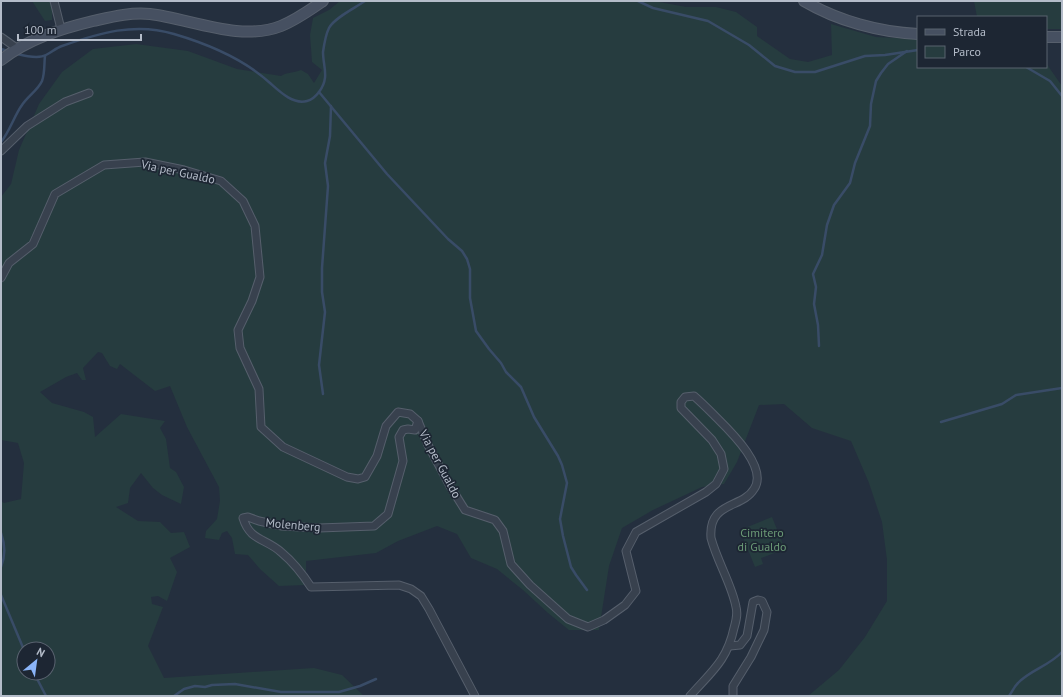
<svg xmlns="http://www.w3.org/2000/svg" width="1063" height="697" viewBox="0 0 1063 697" font-family="'PT Sans',sans-serif">
<style>
.green{fill:#263c3f;fill-rule:evenodd}
.lines{fill:none;stroke-linecap:round;stroke-linejoin:round}
.stream{stroke:#394c67;stroke-width:2.5}
.minor-casing{stroke:#565f6c;stroke-width:9}
.secondary-casing{stroke:#565f6c;stroke-width:12}
.minor{stroke:#38414e;stroke-width:7}
.secondary{stroke:#465061;stroke-width:10}
.labels{text-anchor:middle;stroke-width:3.5;stroke-linejoin:round;paint-order:stroke}
.street-label{font-size:12px;fill:#b4bcc9;stroke:#1d2633}
.park-label{font-size:12px;fill:#6b9a76;stroke:#1d2633}
</style>
<rect width="100%" height="100%" fill="#242f3e"/>
<g class="green">
<path d="M 32,1 L 55,1 L 52,11 L 52,20 L 45,21 Z"/>
<path d="M 340,1 L 654,1 L 686,7 L 716,7 L 736,12 L 757,27 L 757,36 L 790,59 L 808,62 L 832,55 L 831,24 L 876,37 L 918,39 L 918,67 L 1046,67 L 1046,63 L 1062,86 L 1062,696 L 808,696 L 839,670 L 865,637 L 887,601 L 887,560 L 882,522 L 869,483 L 851,441 L 812,428 L 784,404 L 759,405 L 737,462 L 724,484 L 702,487 L 653,510 L 622,528 L 609,566 L 599,630 L 569,630 L 548,613 L 523,590 L 497,569 L 471,558 L 457,534 L 437,526 L 398,541 L 376,553 L 306,561 L 306,572 L 281,547 L 256,533 L 248,524 L 250,521 L 374,528 L 389,515 L 405,461 L 401,437 L 404,432 L 408,431 L 420,421 L 412,410 L 396,408 L 382,424 L 374,454 L 363,474 L 358,475 L 348,473 L 286,444 L 264,425 L 263,388 L 243,347 L 241,330 L 255,303 L 264,278 L 259,225 L 246,198 L 223,177 L 185,167 L 145,158 L 102,162 L 52,191 L 30,242 L 6,261 L 1,270 L 1,197 L 11,184 L 19,150 L 39,104 L 62,72 L 93,49 L 136,44 L 188,51 L 237,69 L 281,76 C 287,72 293,73 301,70 L 308,74 L 314,83 L 322,70 L 312,62 L 310,35 L 313,18 L 329,10 Z"/>
<path d="M 974,1 L 1062,1 L 1062,29 L 1046,29 L 1046,17 L 977,17 Z"/>
<path d="M 145,165 L 184,173 L 220,183 L 241,202 L 253,227 L 258,277 L 249,301 L 235,329 L 256,389 L 258,428 L 325,469 L 367,479 L 388,427 L 399,414 L 409,416 L 415,422 L 413,428 L 401,428 L 401,461 L 386,513 L 373,524 L 319,525 L 282,524 L 249,516 L 242,524 L 251,539 L 277,553 L 293,568 L 306,585 L 279,586 L 260,569 L 248,555 L 235,554 L 232,538 L 227,531 L 222,533 L 219,540 L 205,538 L 206,531 L 217,519 L 220,501 L 219,487 L 187,427 L 170,386 L 155,391 L 120,364 L 117,369 L 110,366 L 102,353 L 98,352 L 83,368 L 86,380 L 82,380 L 77,373 L 66,377 L 40,392 L 52,403 L 84,412 L 93,417 L 95,437 L 121,414 L 165,421 L 160,428 L 166,439 L 170,468 L 176,472 L 184,487 L 181,504 L 162,495 L 153,488 L 141,473 L 130,488 L 128,503 L 116,507 L 138,521 L 160,522 L 171,533 L 184,532 L 190,547 L 170,558 L 177,572 L 167,601 L 158,596 L 151,597 L 152,604 L 163,607 L 148,646 L 164,678 L 314,668 L 342,675 L 364,696 L 1,696 L 1,501 L 4,503 L 21,499 L 24,463 L 18,443 L 1,440 L 1,283 L 11,265 L 35,245 L 56,195 L 104,168 ZM 24,649 L 48,649 L 48,673 L 24,673 Z"/>
<path d="M 772,517 L 785,549 L 761,558 L 763,564 L 755,567 L 740,530 Z"/>
</g>
<g class="lines">
<g class="stream">
<path d="M 638,1 L 653,8 L 708,21 L 749,45 L 775,66 L 795,72 L 815,72 L 865,56 L 885,55 L 918,50"/>
<path d="M 1,49 L 8,51"/>
<path d="M 17,54 C 25,56 39,59 46,55 C 52,52 56,48 62,46 C 99,33 135,22 174,34 C 208,44 244,59 270,83 C 279,91 293,105 307,101 C 311,100 316,96 319,92 C 330,77 323,67 323,52 C 324,45 326,34 329,28 C 334,18 355,8 365,1"/>
<path d="M 1026,67 L 1050,81 L 1062,96"/>
<path d="M 319,92 L 387,174 L 448,239 L 462,251 L 467,259 L 470,269 L 470,298 L 476,331 L 489,349 L 501,363 L 506,372 L 521,387 L 534,417 L 558,456 L 562,465 L 567,483 L 560,519 L 563,536 L 571,567 L 576,575 L 587,590"/>
<path d="M 1,142 C 10,131 14,116 22,105 C 28,96 38,90 42,81 C 45,73 44,64 45,56"/>
<path d="M 819,346 L 818,325 L 814,304 L 816,287 L 813,274 L 822,255 L 827,225 L 834,205 L 850,183 L 855,163 L 870,126 L 871,104 L 876,81 L 881,73 L 888,64 L 907,51"/>
<path d="M 323,394 L 319,365 L 325,312 L 322,292 L 322,268 L 328,186 L 325,163 L 330,136 L 331,106"/>
<path d="M 941,422 L 1002,404 L 1016,395 L 1062,388"/>
<path d="M 1,533 C 5,544 6,555 1,567"/>
<path d="M 1,595 L 24,650"/>
<path d="M 34,673 L 46,696"/>
<path d="M 174,696 L 184,689 L 195,686 L 205,687 L 212,685 L 235,684 L 281,692 L 339,692 L 360,686 L 376,679"/>
<path d="M 1009,696 C 1012,692 1014,687 1018,683 C 1030,670 1049,666 1062,652"/>
</g>
<g class="minor-casing">
<g id="minor">
<path d="M 54,1 L 61,29"/>
<path d="M 1,37 L 18,49"/>
<path d="M 1,151 L 27,126 L 65,102 L 89,93"/>
<path d="M 1,278 L 9,263 L 33,244 L 55,194 L 104,165 L 145,162 L 184,170 L 221,181 L 243,201 L 255,226 L 260,277 L 252,301 L 238,330 L 240,348 L 259,389 L 261,427 L 283,447 L 347,477 L 358,479 L 365,477 L 377,456 L 386,426 L 398,412 L 410,414 L 418,421 L 428,445 L 450,486 L 465,510 L 495,520 L 503,531 L 511,564 L 530,585 L 568,619 L 588,627 L 604,620 L 625,605 L 636,591 L 626,551 L 636,532 L 706,492 L 716,484 L 724,469 L 721,454 L 712,440 L 681,408 L 681,402 L 685,397 L 694,396 C 701,402 708,409 714,415 C 728,429 769,467 754,489 C 742,509 708,501 711,538 C 717,561 732,585 736,607 C 738,614 736,621 734,628 C 727,661 711,672 690,696"/>
<path d="M 418,421 L 415,430 L 408,429 L 403,430 L 399,437 L 403,461 L 388,514 L 374,526 L 319,528 L 282,526 L 259,521 L 248,517 L 243,518 C 250,541 265,538 281,552 C 293,562 302,573 311,587 L 399,585 L 411,589 L 421,596 L 429,609 L 475,696"/>
<path d="M 730,646 L 740,645 L 747,636 L 753,602 L 758,600 L 762,601 L 767,612 L 764,630 L 751,657 L 733,686 L 733,696"/>
</g>
</g>
<g class="secondary-casing">
<g id="secondary">
<path d="M 804,1 C 838,21 879,32 918,34"/>
<path d="M 1046,37 L 1062,37"/>
<path d="M 1,60 C 28,39 60,29 93,21 C 111,17 130,12 150,14 C 191,19 240,42 281,26 C 296,20 310,10 323,1"/>
</g>
</g>
<use href="#minor" class="minor"/>
<use href="#secondary" class="secondary"/>
</g>
<g class="labels">
<g class="street-label">
<text transform="translate(178 172) rotate(12)" y="4">Via per Gualdo</text>
<text transform="translate(440 464) rotate(62)" y="4">Via per Gualdo</text>
<text transform="translate(293 525) rotate(5)" y="4">Molenberg</text>
</g>
<g class="park-label">
<text x="762" y="537">Cimitero<tspan x="762" dy="14">di Gualdo</tspan></text>
</g>
</g>
<rect width="1063" height="697" fill="none" stroke="#b4bcc9" stroke-width="4"/>
<rect x="917" y="16" width="130" height="52" fill="#1d2633" stroke="#59626f"/>
<rect x="925" y="29" width="20" height="6" fill="#465061" stroke="#59626f"/>
<text x="953" y="36" font-size="12" fill="#b4bcc9">Strada</text>
<rect x="925" y="46" width="20" height="12" fill="#263c3f" stroke="#59626f"/>
<text x="953" y="56" font-size="12" fill="#b4bcc9">Parco</text>
<g transform="translate(36 661) rotate(29)"><circle r="19" fill="#1d2633" stroke="#59626f"/>
<path d="M0-3L7 15L0 10L-7 15Z" fill="#8ab4f8"/>
<text y="-6" font-size="11" font-weight="bold" text-anchor="middle" fill="#b4bcc9">N</text>
</g>
<path d="M18 34v6h123v-6" fill="none" stroke="#b4bcc9" stroke-width="2"/>
<text x="24" y="34" font-size="12" fill="#b4bcc9" stroke="#1d2633" stroke-width="3" paint-order="stroke">100 m</text>
</svg>
